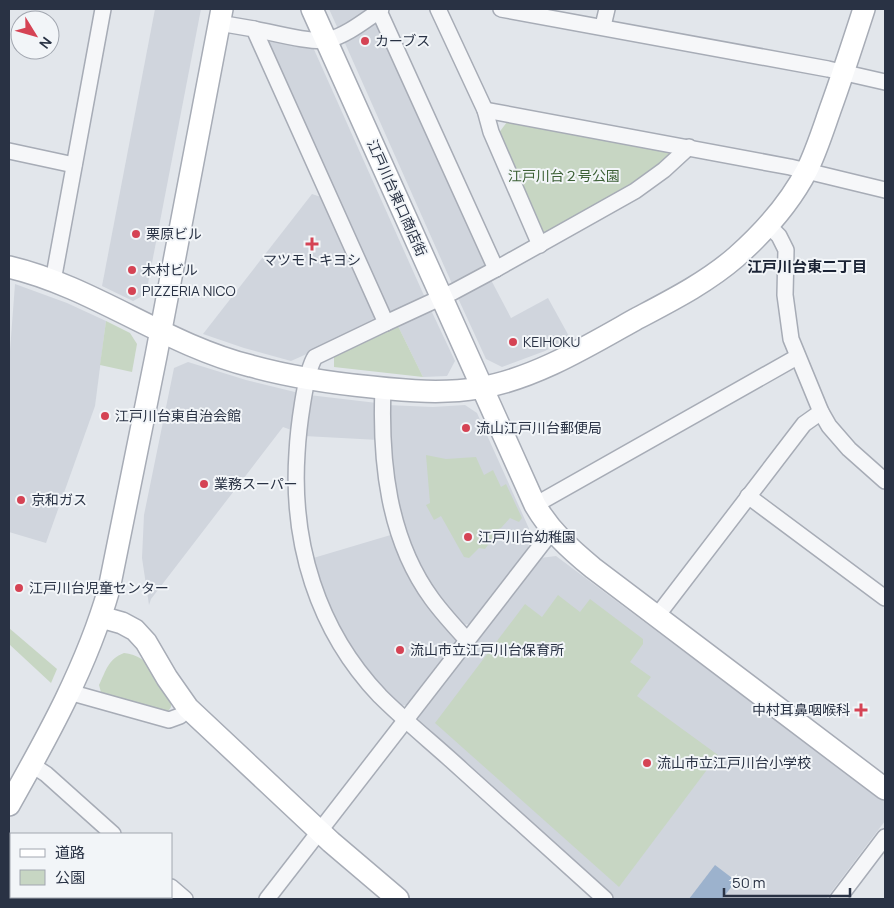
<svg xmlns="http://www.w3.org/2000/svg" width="894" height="908" viewBox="0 0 894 908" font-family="Manrope,'Noto Sans JP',sans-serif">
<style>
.built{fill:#d0d5dd}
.green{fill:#c7d6c3}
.water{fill:#9cb2cd}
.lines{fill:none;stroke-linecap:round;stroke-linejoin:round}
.street-casing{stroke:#a7acb6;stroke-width:18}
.secondary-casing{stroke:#a7acb6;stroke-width:24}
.street{stroke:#f6f7f9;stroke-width:15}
.secondary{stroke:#fff;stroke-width:21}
.poi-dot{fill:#d54354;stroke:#f2f5f8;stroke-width:2}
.labels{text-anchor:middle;stroke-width:4;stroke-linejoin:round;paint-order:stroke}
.poi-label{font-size:14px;fill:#293244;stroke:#f2f5f8;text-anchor:start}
.park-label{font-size:14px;fill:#3d6136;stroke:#f2f5f8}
.street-label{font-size:14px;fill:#293244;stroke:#f2f5f8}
.neighbourhood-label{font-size:15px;font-weight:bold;fill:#1b2335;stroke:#f2f5f8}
</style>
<rect width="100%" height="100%" fill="#e2e6eb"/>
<g class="built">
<path d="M 155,9 L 201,9 L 146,294 L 133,301 L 102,286 Z"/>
<path d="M 329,9 L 373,9 L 339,31 Z"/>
<path d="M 373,21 L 380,22 L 488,262 L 486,269 L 453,286 L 344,41 Z"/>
<path d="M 271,37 L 312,45 L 426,300 L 394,315 L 387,312 L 266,44 Z"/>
<path d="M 312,194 L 324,198 L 377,316 L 374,324 L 291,361 L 244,348 L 203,334 Z"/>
<path d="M 490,278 L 511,318 L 548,298 L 570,338 L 545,351 L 502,367 L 486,359 L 457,296 Z"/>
<path d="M 15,284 L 67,303 L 106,321 L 95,406 L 46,543 L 9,532 L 9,364 Z"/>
<path d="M 430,308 L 455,361 L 447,376 L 423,377 L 397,324 Z"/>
<path d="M 188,362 L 246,380 L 299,393 L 294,431 L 283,427 L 151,599 L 149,605 L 142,558 L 144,515 L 174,368 Z"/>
<path d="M 309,395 L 377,403 L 379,440 L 304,436 Z"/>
<path d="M 387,405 L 433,407 L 465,405 L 477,413 L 531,533 L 528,548 L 470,624 L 462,625 L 447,609 L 425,578 L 408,542 L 394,489 Z"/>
<path d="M 394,534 L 456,633 L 457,641 L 407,705 L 400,706 L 369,675 L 335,624 L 310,559 Z"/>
<path d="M 556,556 L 885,802 L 885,821 L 826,899 L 613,899 L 419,724 L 418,717 L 540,558 Z"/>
</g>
<g class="green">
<path d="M 507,122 L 668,149 L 671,157 L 647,177 L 548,234 L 540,232 L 498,134 Z"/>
<path d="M 106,321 L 130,333 L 137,344 L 132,372 L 100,365 Z"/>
<path d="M 397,324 L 423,377 L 334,367 L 334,353 Z"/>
<path d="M 426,455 L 446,459 L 476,457 L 484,475 L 493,470 L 501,487 L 506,484 L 522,518 L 519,522 L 510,518 L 501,528 L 495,530 L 496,534 L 485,549 L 479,548 L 469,558 L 464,557 L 441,516 L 434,520 L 426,505 L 430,503 Z"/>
<path d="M 558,595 L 580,612 L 590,599 L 643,639 L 643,644 L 630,662 L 651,677 L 637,696 L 718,755 L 619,887 L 435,723 L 525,604 L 542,617 Z"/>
<path d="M 9,628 L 57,669 L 51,683 L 9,644 Z"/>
<path d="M 124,653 C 151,656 160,680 171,701 L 171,707 L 167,713 L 102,696 L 99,685 C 106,671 108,659 124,653 Z"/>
</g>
<path class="water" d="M 715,865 L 736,881 L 722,899 L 689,899 Z"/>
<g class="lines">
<g class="street-casing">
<g id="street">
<path d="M 381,9 L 379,11 L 496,269 L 635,191 L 664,170 L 689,147"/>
<path d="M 438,9 L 485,110 L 491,132 L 540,245"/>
<path d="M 501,9 L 828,69 L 885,82"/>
<path d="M 219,23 L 254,29 L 386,323 L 315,357 C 305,372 298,432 297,453 C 291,542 317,630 380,696 C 406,722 435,745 462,770 C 509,813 557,856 605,899"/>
<path d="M 603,26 L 607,9"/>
<path d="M 254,29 C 270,32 315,44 328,40 C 347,35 364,21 379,11"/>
<path d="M 485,110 L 790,167 L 885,190"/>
<path d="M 9,151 L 74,165"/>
<path d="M 768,225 L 779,236 L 786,250 L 785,295 L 791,339 L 821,412 L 829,426 L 849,449 L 885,481"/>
<path d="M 53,281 L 103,9"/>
<path d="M 386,323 L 453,292 L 496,269"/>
<path d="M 383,388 C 380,461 388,539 432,599 C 443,614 455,627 467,640"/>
<path d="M 748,496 L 885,598"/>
<path d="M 535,505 L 797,357"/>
<path d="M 657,616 L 804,424 L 821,412"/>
<path d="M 69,692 L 169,720 L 180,716 L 188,708"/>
<path d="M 32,765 L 46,774 L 113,834"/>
<path d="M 9,877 L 11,879"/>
<path d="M 171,887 L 185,899"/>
<path d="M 31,897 L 33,899"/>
<path d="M 267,899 L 552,531"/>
<path d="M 838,899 L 885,837"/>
</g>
</g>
<g class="secondary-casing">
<g id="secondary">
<path d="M 312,9 L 535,505 C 550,531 570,549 593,568 L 885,789"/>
<path d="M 9,267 C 94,287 166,345 251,366 C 291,377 331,383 372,387 C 408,391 444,394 479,388 C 534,379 588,346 636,319 C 670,301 706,283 736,257 C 763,233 790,203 807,170 C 816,152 823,130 830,110 C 842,77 853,43 864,9"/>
<path d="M 101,617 L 122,623 L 135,630 L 146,642 L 167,678 L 188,708 L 331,842 L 398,899"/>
<path d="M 9,805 C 48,736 87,666 109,589 L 156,356 L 222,9"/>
</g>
</g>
<use href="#street" class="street"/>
<use href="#secondary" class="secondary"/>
</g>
<g class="poi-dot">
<circle cx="365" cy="41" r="5"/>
<circle cx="136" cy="234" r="5"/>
<path d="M309.5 236.5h5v5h5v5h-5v5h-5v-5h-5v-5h5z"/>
<circle cx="132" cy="270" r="5"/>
<circle cx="132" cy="291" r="5"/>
<circle cx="513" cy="342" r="5"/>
<circle cx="105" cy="416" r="5"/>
<circle cx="466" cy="428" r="5"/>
<circle cx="204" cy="484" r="5"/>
<circle cx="21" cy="500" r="5"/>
<circle cx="468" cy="537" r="5"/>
<circle cx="19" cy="588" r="5"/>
<circle cx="400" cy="650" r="5"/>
<path d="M858.5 702.5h5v5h5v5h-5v5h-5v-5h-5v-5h5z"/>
<circle cx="647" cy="763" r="5"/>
</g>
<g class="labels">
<g class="poi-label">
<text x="375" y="46">カーブス</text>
<text x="146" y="239">栗原ビル</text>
<text x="312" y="265" text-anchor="middle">マツモトキヨシ</text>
<text x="142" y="275">木村ビル</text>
<text x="142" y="296">PIZZERIA NICO</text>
<text x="523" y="347">KEIHOKU</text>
<text x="115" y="421">江戸川台東自治会館</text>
<text x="476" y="433">流山江戸川台郵便局</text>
<text x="214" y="489">業務スーパー</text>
<text x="31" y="505">京和ガス</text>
<text x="478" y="542">江戸川台幼稚園</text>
<text x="29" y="593">江戸川台児童センター</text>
<text x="410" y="655">流山市立江戸川台保育所</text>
<text x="850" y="715" text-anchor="end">中村耳鼻咽喉科</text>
<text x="657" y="768">流山市立江戸川台小学校</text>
</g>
<g class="park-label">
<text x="564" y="181">江戸川台２号公園</text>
</g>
<g class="street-label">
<text transform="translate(397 198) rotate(66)" y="5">江戸川台東口商店街</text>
</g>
<g class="neighbourhood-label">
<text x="807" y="272">江戸川台東二丁目</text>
</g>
</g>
<rect width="894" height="908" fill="none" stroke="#293244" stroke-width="20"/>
<rect x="10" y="833" width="162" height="65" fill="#f2f5f8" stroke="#a2a7b0"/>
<rect x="20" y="849" width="25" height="8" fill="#ffffff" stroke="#a2a7b0"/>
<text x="55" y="858" font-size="15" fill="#293244">道路</text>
<rect x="20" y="870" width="25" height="15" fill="#c7d6c3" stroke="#a2a7b0"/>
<text x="55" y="883" font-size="15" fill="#293244">公園</text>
<g transform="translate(35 35) rotate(127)"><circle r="24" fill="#f2f5f8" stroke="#a2a7b0"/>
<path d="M0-4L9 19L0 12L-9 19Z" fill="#d54354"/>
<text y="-8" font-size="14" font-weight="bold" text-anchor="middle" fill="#293244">N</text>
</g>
<path d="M724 888v8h126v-8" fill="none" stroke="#293244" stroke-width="2.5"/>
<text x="732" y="888" font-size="15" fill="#293244" stroke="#f2f5f8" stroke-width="4" paint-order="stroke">50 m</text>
</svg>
